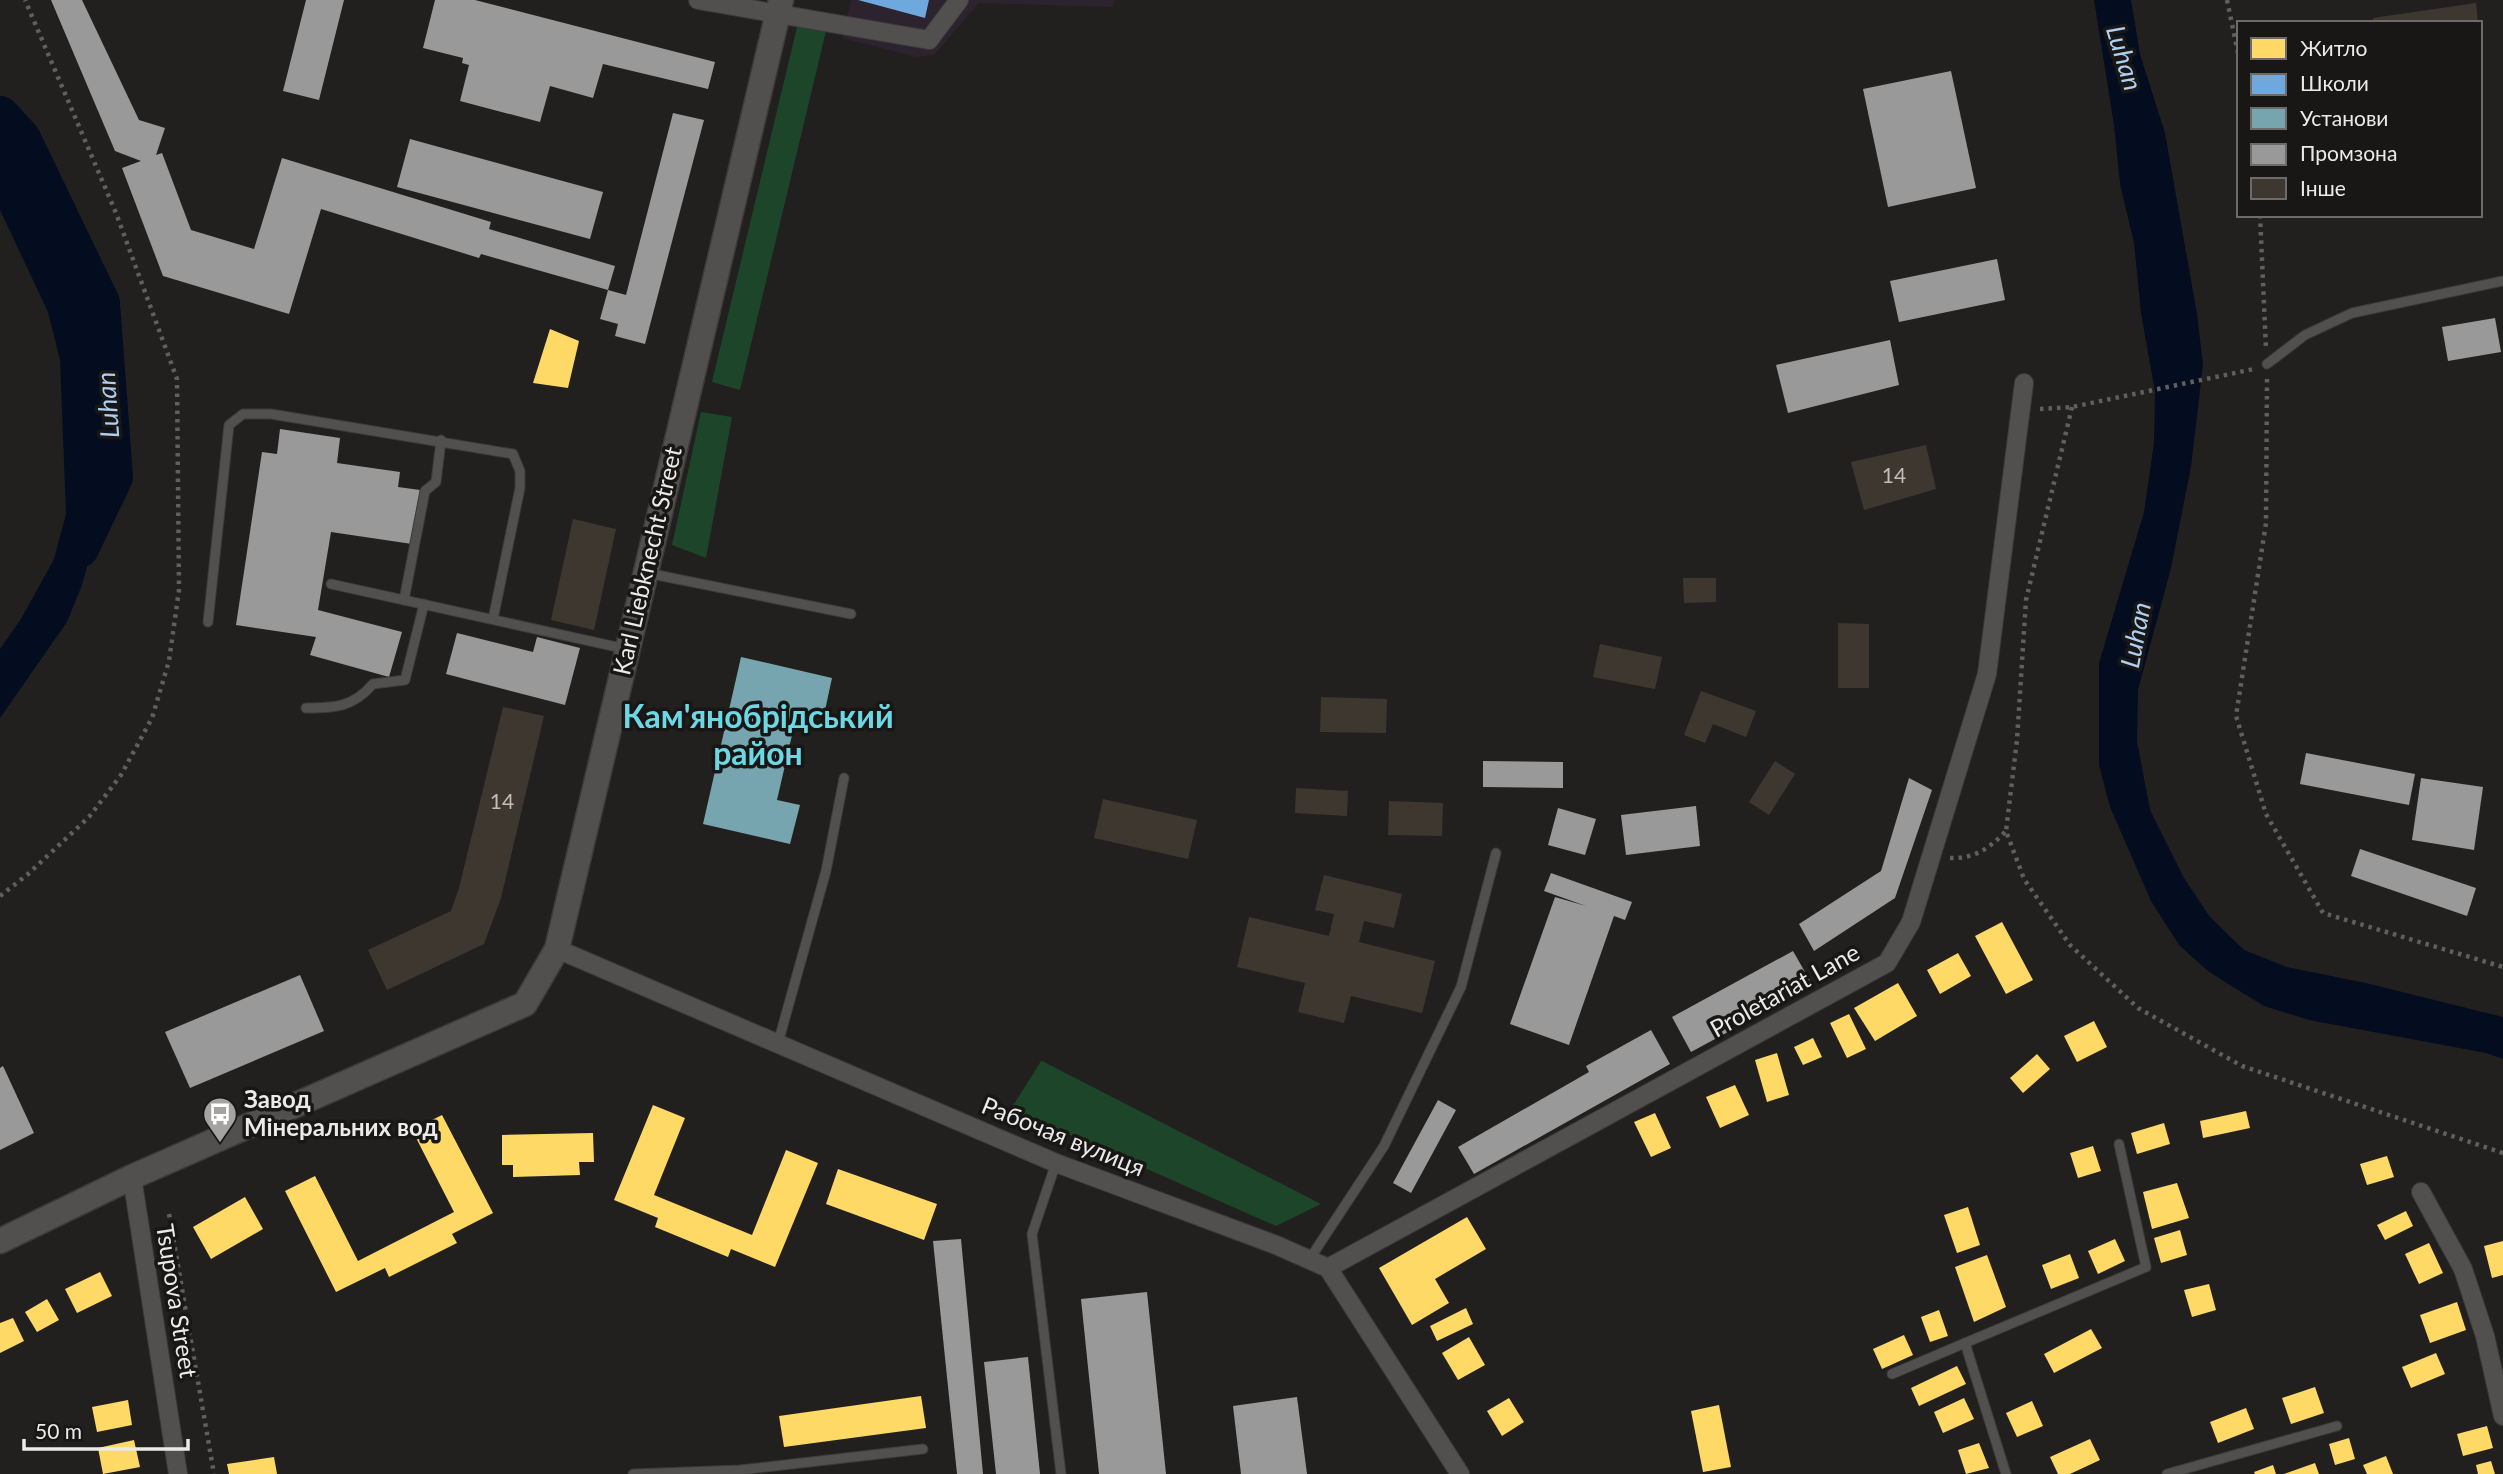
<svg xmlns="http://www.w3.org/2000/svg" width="2503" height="1474" viewBox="0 0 2503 1474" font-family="Lato,sans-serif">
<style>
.education{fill:#2c232f}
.green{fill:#1c4529}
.water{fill:#030d1f}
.homes{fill:#ffd966}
.schools{fill:#6fa8dc}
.public{fill:#76a5af}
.industry{fill:#999}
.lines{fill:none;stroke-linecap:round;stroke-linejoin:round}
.river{stroke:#030d1f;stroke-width:40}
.building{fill:#3e3730}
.lane-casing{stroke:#3c3b39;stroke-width:11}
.street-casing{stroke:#3c3b39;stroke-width:20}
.secondary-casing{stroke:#3c3b39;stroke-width:27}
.path{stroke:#605f5f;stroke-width:4.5;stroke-dasharray:3.5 5;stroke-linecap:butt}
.lane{stroke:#51504f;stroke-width:9}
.street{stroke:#51504f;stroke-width:18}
.secondary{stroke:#51504f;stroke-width:24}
.labels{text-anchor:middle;stroke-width:7;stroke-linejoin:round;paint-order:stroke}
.number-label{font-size:21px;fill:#c0bdba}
.street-label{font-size:24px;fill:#ebeae8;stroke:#191715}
.poi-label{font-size:24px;font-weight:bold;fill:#ebeae8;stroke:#191715;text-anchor:start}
.water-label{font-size:26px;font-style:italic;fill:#adcff3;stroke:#191715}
.district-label{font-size:32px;font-weight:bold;fill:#6cd7e5;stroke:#191715}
</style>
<rect width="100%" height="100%" fill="#22201f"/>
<path class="education" d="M 851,0 L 1114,0 L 1113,7 L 979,3 L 934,55 L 917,57 L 843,38 Z"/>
<g class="green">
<path d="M 798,23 L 826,31 L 740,390 L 712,382 Z"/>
<path d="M 701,412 L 732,417 L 706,558 L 672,545 Z"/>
<path d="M 1041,1061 L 1042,1061 L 1321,1204 L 1276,1226 L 1011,1109 Z"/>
</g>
<g class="water">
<path d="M 2094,0 L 2131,0 L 2140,54 L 2165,133 L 2197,314 L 2203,365 L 2191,467 L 2171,568 L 2138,690 L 2137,741 L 2150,810 L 2184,878 L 2210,917 L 2244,950 L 2287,967 L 2370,984 L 2503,1017 L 2503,1059 L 2486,1053 L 2309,1020 L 2264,1006 L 2209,972 L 2179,945 L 2151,901 L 2110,807 L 2099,765 L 2099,663 L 2144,512 L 2154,443 L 2155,392 L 2141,313 L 2134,243 L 2120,184 L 2114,125 Z"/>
<path d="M 0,143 L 56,236 L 77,293 L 98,375 L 97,461 L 103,487 L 102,511 L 82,585 L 67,622 L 0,718 L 0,649 L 21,619 L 54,559 L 66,514 L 60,360 L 48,312 L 0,210 Z"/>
</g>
<g class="homes">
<path d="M 550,329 L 579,341 L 568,388 L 533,383 Z"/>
<path d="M 2002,922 L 2033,980 L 2006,994 L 1975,936 Z"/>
<path d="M 1958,953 L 1971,976 L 1940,994 L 1927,970 Z"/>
<path d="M 1898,983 L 1917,1016 L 1875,1041 L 1854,1008 Z"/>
<path d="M 1849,1014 L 1866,1049 L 1847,1058 L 1830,1023 Z"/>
<path d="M 2094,1021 L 2107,1047 L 2077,1062 L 2064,1036 Z"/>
<path d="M 1813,1038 L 1822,1057 L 1803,1065 L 1794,1047 Z"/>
<path d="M 1777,1053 L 1789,1095 L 1767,1102 L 1755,1060 Z"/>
<path d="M 2037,1054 L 2050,1069 L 2023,1093 L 2010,1078 Z"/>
<path d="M 1735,1085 L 1749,1115 L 1720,1128 L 1706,1097 Z"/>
<path d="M 653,1105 L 685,1118 L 654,1195 L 752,1235 L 786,1150 L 818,1163 L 775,1267 L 731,1249 L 728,1257 L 655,1227 L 658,1218 L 614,1200 Z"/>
<path d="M 2246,1111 L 2250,1128 L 2203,1138 L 2200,1121 Z"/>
<path d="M 1655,1113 L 1671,1148 L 1651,1157 L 1634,1122 Z"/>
<path d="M 442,1115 L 493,1213 L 452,1234 L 457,1243 L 389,1277 L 385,1268 L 336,1292 L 285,1191 L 315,1176 L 358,1261 L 454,1212 L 412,1130 Z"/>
<path d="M 2164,1123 L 2170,1144 L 2137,1154 L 2131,1133 Z"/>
<path d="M 593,1133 L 594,1162 L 579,1162 L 580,1175 L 513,1177 L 513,1165 L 502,1165 L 502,1135 Z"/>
<path d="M 2093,1146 L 2101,1171 L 2078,1178 L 2070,1153 Z"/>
<path d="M 2387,1156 L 2394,1177 L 2367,1185 L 2360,1164 Z"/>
<path d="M 838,1169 L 937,1204 L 924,1240 L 826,1204 Z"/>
<path d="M 2177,1183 L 2189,1218 L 2152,1229 L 2143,1192 Z"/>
<path d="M 245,1197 L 263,1229 L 211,1259 L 193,1227 Z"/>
<path d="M 1968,1207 L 1980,1245 L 1957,1253 L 1944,1215 Z"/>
<path d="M 2406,1211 L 2413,1226 L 2385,1240 L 2377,1225 Z"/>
<path d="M 1467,1217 L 1486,1249 L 1435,1279 L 1449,1303 L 1412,1325 L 1379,1268 Z"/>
<path d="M 2180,1230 L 2187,1255 L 2161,1263 L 2154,1238 Z"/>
<path d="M 2115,1239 L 2125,1261 L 2098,1274 L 2088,1251 Z"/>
<path d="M 2503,1241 L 2503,1275 L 2492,1278 L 2484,1246 Z"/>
<path d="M 2429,1243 L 2443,1273 L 2419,1284 L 2405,1254 Z"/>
<path d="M 2070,1254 L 2079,1278 L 2051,1289 L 2042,1265 Z"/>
<path d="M 1987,1255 L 2006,1307 L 1974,1322 L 1955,1267 Z"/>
<path d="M 100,1272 L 112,1296 L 77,1313 L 65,1289 Z"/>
<path d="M 2209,1284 L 2216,1310 L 2192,1317 L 2184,1290 Z"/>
<path d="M 47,1299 L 59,1320 L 37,1332 L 25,1312 Z"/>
<path d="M 2457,1302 L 2466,1330 L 2430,1343 L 2420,1315 Z"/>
<path d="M 1466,1308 L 1473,1324 L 1437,1341 L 1430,1326 Z"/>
<path d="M 1939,1310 L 1948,1336 L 1930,1342 L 1921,1317 Z"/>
<path d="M 13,1318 L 24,1341 L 0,1353 L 0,1323 Z"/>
<path d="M 2091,1329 L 2102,1348 L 2054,1373 L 2044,1354 Z"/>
<path d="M 1904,1335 L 1913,1355 L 1882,1369 L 1873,1349 Z"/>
<path d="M 1469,1337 L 1485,1365 L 1458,1380 L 1442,1353 Z"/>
<path d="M 2436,1353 L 2445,1374 L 2411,1388 L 2402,1367 Z"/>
<path d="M 1957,1366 L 1966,1384 L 1919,1406 L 1911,1388 Z"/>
<path d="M 2315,1387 L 2324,1413 L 2291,1424 L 2282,1398 Z"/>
<path d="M 921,1396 L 926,1428 L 784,1447 L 779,1416 Z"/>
<path d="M 1509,1398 L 1524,1422 L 1502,1436 L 1487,1411 Z"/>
<path d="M 1964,1398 L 1974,1419 L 1943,1433 L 1934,1412 Z"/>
<path d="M 128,1400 L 132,1425 L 97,1432 L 92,1407 Z"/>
<path d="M 2032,1401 L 2043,1426 L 2017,1437 L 2006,1413 Z"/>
<path d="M 1719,1405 L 1731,1467 L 1703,1472 L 1691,1411 Z"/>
<path d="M 2246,1408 L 2254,1429 L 2218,1443 L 2210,1422 Z"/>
<path d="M 2487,1426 L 2493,1448 L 2463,1456 L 2457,1434 Z"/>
<path d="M 2349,1438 L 2355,1459 L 2335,1465 L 2329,1444 Z"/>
<path d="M 2090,1439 L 2100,1460 L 2070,1474 L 2058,1474 L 2050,1457 Z"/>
<path d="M 134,1440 L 140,1467 L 103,1474 L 98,1448 Z"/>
<path d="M 1979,1443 L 1989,1468 L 1966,1474 L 1958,1450 Z"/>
<path d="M 2386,1456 L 2393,1474 L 2367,1474 L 2363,1465 Z"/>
<path d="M 274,1457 L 277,1474 L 229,1474 L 227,1464 Z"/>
<path d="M 2491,1461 L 2495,1474 L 2478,1474 L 2476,1465 Z"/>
<path d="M 2315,1463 L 2319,1474 L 2284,1474 Z"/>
<path d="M 2273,1465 L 2276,1474 L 2255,1474 L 2254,1472 Z"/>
</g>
<path class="schools" d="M 858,0 L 929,0 L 925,18 Z"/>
<path class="public" d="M 741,657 L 832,678 L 824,715 L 798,709 L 777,800 L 800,805 L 790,844 L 703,824 Z"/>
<g class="industry">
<path d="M 51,0 L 82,0 L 139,120 L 165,128 L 156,155 L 162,153 L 191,230 L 254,249 L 282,158 L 491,222 L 489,229 L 615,266 L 608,290 L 626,295 L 673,113 L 704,120 L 645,344 L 615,336 L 618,324 L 600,319 L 608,290 L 481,254 L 479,258 L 321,209 L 289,314 L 163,276 L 122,168 L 141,161 L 115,151 Z"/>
<path d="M 306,0 L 344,0 L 319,100 L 283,91 Z"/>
<path d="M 435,0 L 475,0 L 715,62 L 708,89 L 603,64 L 593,98 L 550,86 L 540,122 L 460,101 L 469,65 L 462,63 L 463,58 L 423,48 Z"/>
<path d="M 1951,71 L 1976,188 L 1888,207 L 1863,89 Z"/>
<path d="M 410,139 L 603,192 L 590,239 L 397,187 Z"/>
<path d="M 1997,259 L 2005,300 L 1899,322 L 1890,281 Z"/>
<path d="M 2495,318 L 2501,352 L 2448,361 L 2442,327 Z"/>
<path d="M 1890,340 L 1899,385 L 1788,413 L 1776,365 Z"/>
<path d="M 280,429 L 340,438 L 337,463 L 400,472 L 398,487 L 420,490 L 412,544 L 331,532 L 318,610 L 402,632 L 389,677 L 310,655 L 316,637 L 236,625 L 262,452 L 277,454 Z"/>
<path d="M 457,633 L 533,652 L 537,637 L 580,648 L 565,705 L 446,674 Z"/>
<path d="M 2306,753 L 2415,774 L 2409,805 L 2300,784 Z"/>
<path d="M 1483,761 L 1563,762 L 1563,788 L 1483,787 Z"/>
<path d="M 1909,778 L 1932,790 L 1895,898 L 1814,951 L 1799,924 L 1881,871 Z"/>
<path d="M 2421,778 L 2483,787 L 2474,850 L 2412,840 Z"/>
<path d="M 1696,806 L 1700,846 L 1626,855 L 1621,815 Z"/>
<path d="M 1558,808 L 1596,819 L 1585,855 L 1548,845 Z"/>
<path d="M 2360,849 L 2476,888 L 2467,916 L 2351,876 Z"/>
<path d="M 1551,873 L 1632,902 L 1625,920 L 1614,916 L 1569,1045 L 1510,1024 L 1555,897 L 1586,906 L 1544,891 Z"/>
<path d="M 1793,951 L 1813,986 L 1691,1052 L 1672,1017 Z"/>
<path d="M 300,975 L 324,1031 L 190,1088 L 165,1032 Z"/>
<path d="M 1651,1030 L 1670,1064 L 1474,1174 L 1458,1147 L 1589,1072 L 1586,1066 Z"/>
<path d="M 3,1066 L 34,1133 L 0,1150 L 0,1068 Z"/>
<path d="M 1438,1100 L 1456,1110 L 1411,1193 L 1393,1183 Z"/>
<path d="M 961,1239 L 983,1474 L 957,1474 L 933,1241 Z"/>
<path d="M 1147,1292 L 1166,1474 L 1099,1474 L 1081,1299 Z"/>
<path d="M 1028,1357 L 1040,1474 L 996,1474 L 984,1362 Z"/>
<path d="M 1297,1397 L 1307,1474 L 1241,1474 L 1233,1406 Z"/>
</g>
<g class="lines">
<path class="river" d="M 0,116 L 21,139 L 100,303 L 113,477 L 79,548"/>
</g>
<g class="building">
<path d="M 2476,3 L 2478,23 L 2373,23 L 2373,18 Z"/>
<path d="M 1926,445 L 1936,489 L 1864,510 L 1851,462 Z"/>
<path d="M 573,519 L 616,529 L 594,630 L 551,620 Z"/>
<path d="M 1683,578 L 1716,578 L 1716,602 L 1684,603 Z"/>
<path d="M 1838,623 L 1869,624 L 1869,688 L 1838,688 Z"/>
<path d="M 1600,644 L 1662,657 L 1655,689 L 1593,677 Z"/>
<path d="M 1701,691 L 1756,711 L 1746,737 L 1713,724 L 1705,743 L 1684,735 Z"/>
<path d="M 1321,697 L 1387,699 L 1386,733 L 1320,732 Z"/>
<path d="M 503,707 L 544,716 L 501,898 L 484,944 L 387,990 L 368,950 L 451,911 L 459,888 Z"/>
<path d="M 1775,761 L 1795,774 L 1769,815 L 1749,802 Z"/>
<path d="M 1296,788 L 1348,791 L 1347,816 L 1295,813 Z"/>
<path d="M 1103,799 L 1197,820 L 1188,859 L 1094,838 Z"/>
<path d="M 1389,801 L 1443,803 L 1442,836 L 1388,835 Z"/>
<path d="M 1324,875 L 1402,894 L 1394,928 L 1364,921 L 1359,942 L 1435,961 L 1422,1013 L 1351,996 L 1344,1023 L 1298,1012 L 1305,983 L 1237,967 L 1249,917 L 1329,936 L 1334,914 L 1315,910 Z"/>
</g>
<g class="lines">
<g class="lane-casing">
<g id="lane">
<path d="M 2267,364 L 2305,335 L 2352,313 L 2503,281"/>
<path d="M 647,573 L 851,614"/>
<path d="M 331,584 L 626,649"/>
<path d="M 404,600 L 425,491 L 436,482 L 441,440"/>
<path d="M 208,622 L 229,425 L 243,414 L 271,414 L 513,454 L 520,471 L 520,488 L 493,619"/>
<path d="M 306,708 C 336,708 353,707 373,684 L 405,680 L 424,604"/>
<path d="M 778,1043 L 826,871 L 844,778"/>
<path d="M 1056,1163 L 1032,1234 L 1061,1474"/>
<path d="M 1309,1260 L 1384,1146 L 1461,987 L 1496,853"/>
<path d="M 1892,1374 L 1965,1343"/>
<path d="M 633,1474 L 740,1470 L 923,1449"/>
<path d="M 2006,1474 L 1965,1343 L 2146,1267 L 2119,1144"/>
<path d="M 2167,1474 L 2337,1426"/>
</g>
</g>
<g class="street-casing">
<g id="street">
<path d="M 698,0 L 929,40 L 959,0"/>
<path d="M 557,949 L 1056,1163 L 1276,1245 L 1328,1268 L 1460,1474"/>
<path d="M 132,1177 L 178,1474"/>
<path d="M 2421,1192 L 2463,1269 L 2485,1336 L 2503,1416"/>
<path d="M 1328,1268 L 1887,963 L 1911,922 L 1987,674 L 2024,383"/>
</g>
</g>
<g class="secondary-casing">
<path id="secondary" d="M 0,1241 L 132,1177 L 525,1004 L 557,949 L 781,0"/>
</g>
<g class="path">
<path d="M 2227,0 L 2239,58"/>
<path d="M 2260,215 L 2266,349"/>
<path d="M 2267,379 L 2266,523 L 2236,716 L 2266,814 L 2323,913 L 2503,967"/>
<path d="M 2072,407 L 2026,600 L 2017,740 L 2006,831 L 2024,879 L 2070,945 L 2138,1008 L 2242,1066 L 2503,1153"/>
<path d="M 2040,409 L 2072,407 L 2254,369"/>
<path d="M 1950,858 C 1974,859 1990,848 2006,831"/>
<path d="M 0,896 L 27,875 L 89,817 L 121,775 L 152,718 L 169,661 L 179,590 L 177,379 L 116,213 L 25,0"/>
<path d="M 169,1214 L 214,1474"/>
</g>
<use href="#lane" class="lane"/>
<use href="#street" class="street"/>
<use href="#secondary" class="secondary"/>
</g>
<defs>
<g id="bus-pin" transform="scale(1.75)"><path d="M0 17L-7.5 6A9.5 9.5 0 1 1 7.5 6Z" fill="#a5a3a2" stroke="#191715"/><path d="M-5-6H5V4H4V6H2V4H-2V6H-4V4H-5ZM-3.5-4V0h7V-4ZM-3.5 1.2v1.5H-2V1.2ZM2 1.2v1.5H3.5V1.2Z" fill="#fff"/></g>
</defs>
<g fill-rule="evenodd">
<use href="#bus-pin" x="220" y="1114"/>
</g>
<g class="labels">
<g class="number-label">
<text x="1894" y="483">14</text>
<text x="502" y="809">14</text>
</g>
<g class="street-label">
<text transform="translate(648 561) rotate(-77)" y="8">Karl Liebknecht Street</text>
<text transform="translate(1785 991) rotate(-29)" y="8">Proletariat Lane</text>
<text transform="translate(1063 1137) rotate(22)" y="8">Рабочая вулиця</text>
<text transform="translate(176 1301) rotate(81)" y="8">Tsupova Street</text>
</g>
<g class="poi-label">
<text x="244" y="1108">Завод<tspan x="244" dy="28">Мінеральних вод</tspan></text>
</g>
<g class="water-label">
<text transform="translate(2124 58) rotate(73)" y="9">Luhan</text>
<text transform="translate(108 405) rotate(-94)" y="9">Luhan</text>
<text transform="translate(2136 635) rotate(-79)" y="9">Luhan</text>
</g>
<g class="district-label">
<text x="758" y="728">Кам'янобрідський<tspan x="758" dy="37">район</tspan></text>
</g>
</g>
<rect x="2237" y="21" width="245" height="196" fill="#191715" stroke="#6d6b69" stroke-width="2"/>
<rect x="2251" y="38" width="35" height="21" fill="#ffd966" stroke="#6d6b69" stroke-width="2"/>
<text x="2300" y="56" font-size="21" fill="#ebeae8">Житло</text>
<rect x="2251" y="74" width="35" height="21" fill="#6fa8dc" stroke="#6d6b69" stroke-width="2"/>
<text x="2300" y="91" font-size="21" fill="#ebeae8">Школи</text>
<rect x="2251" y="108" width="35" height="21" fill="#76a5af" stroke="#6d6b69" stroke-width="2"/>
<text x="2300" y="126" font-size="21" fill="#ebeae8">Установи</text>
<rect x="2251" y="144" width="35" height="21" fill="#999999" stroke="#6d6b69" stroke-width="2"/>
<text x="2300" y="161" font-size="21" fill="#ebeae8">Промзона</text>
<rect x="2251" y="178" width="35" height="21" fill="#3e3730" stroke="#6d6b69" stroke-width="2"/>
<text x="2300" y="196" font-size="21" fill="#ebeae8">Інше</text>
<path d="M24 1439v10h164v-10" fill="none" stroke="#ebeae8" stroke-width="3.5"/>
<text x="35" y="1439" font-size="21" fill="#ebeae8" stroke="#191715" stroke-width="5" paint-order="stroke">50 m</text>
</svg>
